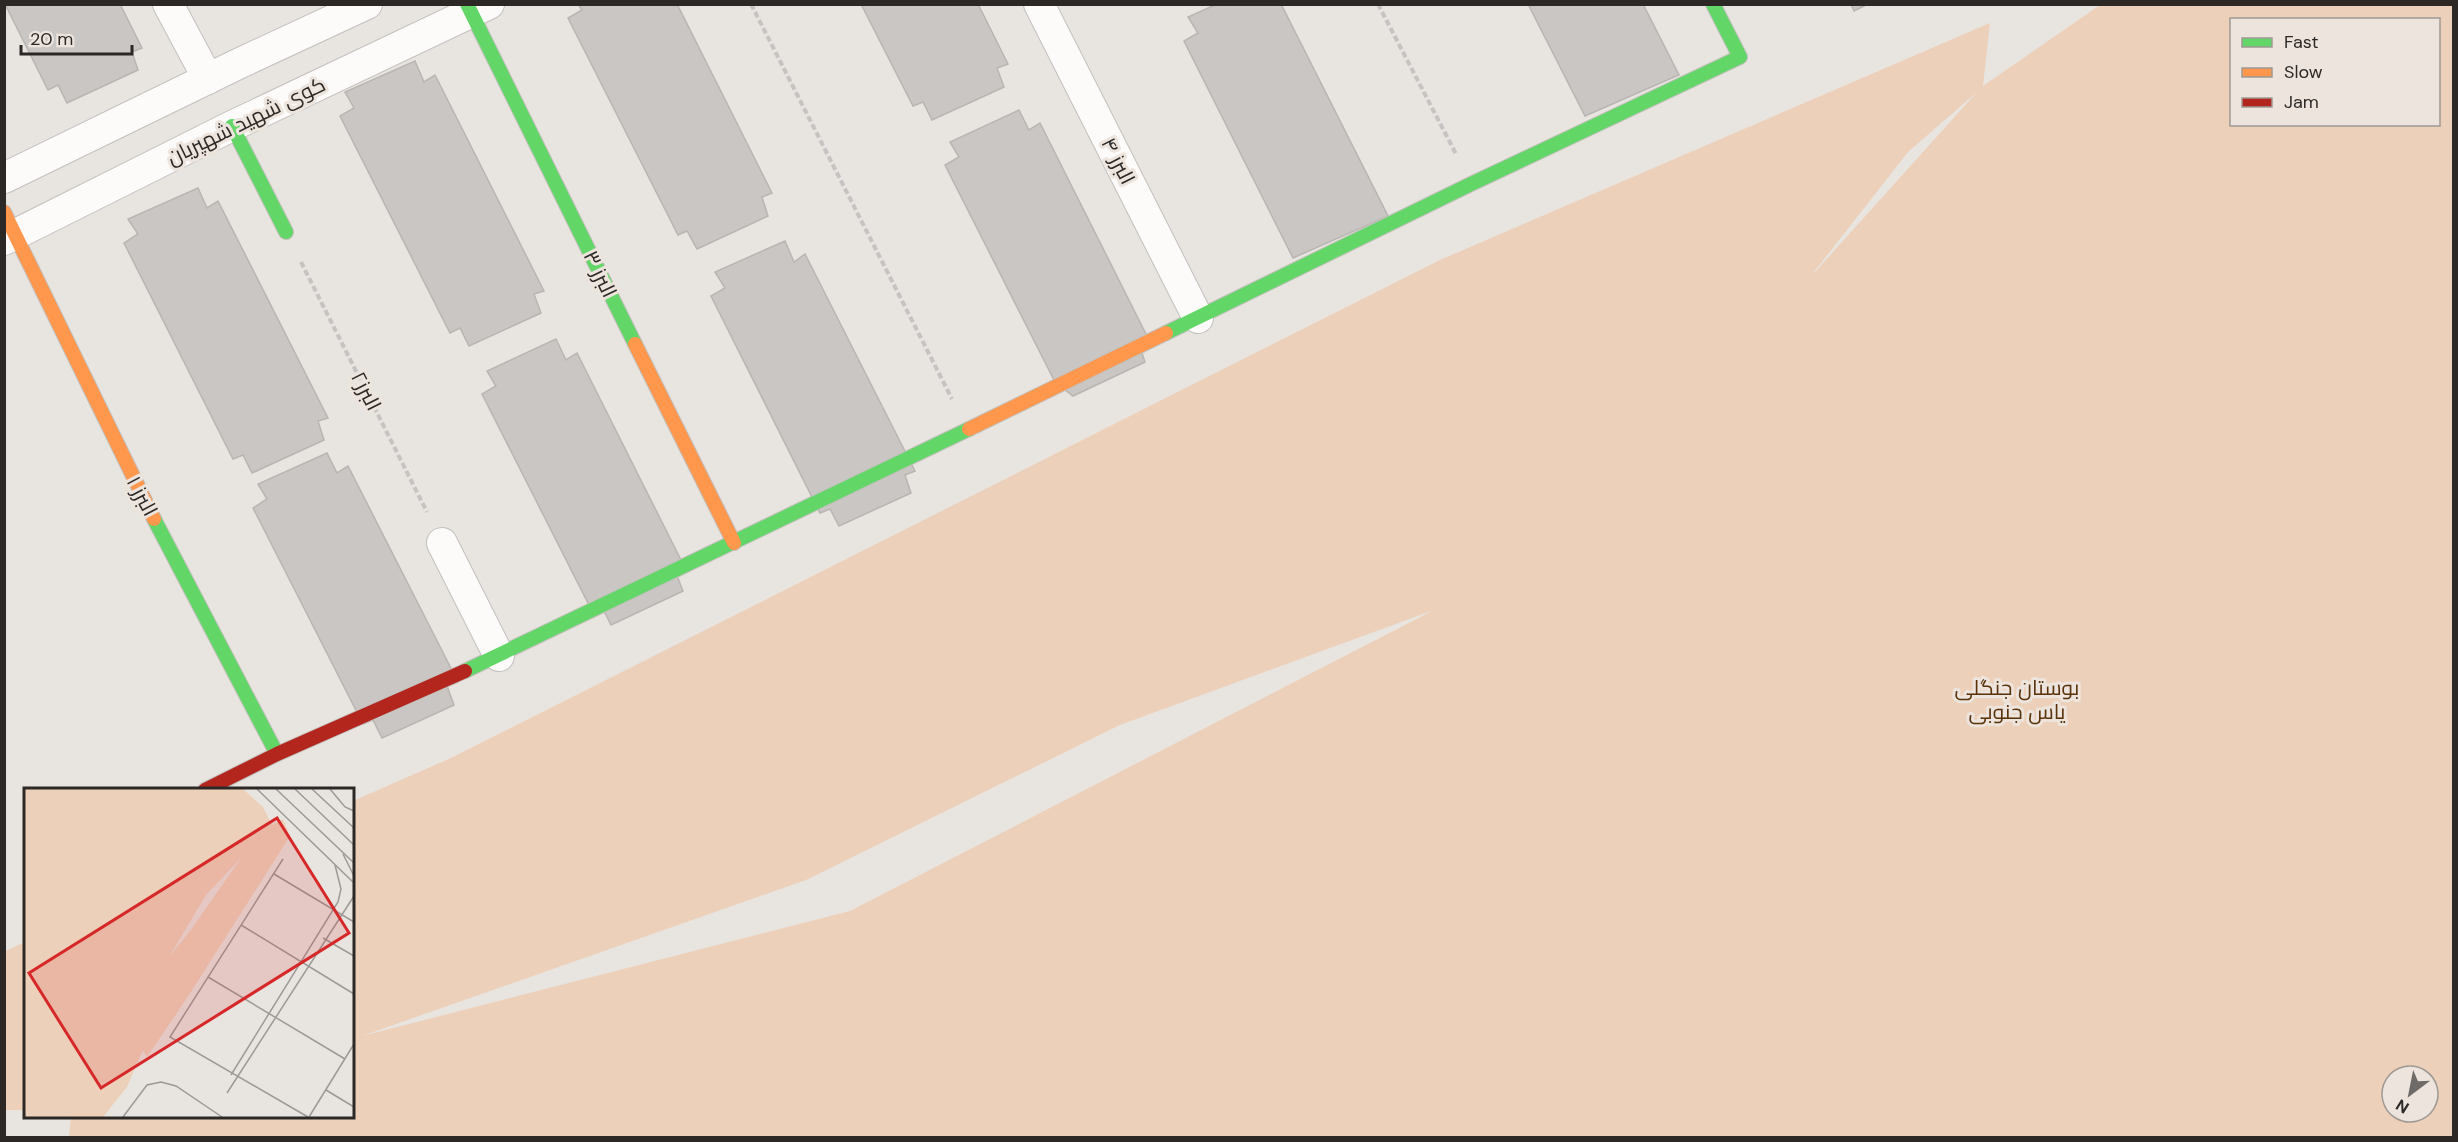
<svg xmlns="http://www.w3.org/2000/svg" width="2458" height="1142" viewBox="0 0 2458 1142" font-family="'DM Sans',Cairo,sans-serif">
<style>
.green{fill:#edd0b9;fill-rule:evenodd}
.building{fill:#cac6c3;stroke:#b8b5b2;stroke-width:1.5}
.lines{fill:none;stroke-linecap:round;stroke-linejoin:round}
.street-casing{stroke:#c3c0bd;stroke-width:32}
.fast-casing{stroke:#c3c0bd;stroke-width:16}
.slow-casing{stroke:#c3c0bd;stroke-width:16}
.jam-casing{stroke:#c3c0bd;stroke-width:16}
.path{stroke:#c6c3c2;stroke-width:4;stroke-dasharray:6 3;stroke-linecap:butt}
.street{stroke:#fcfbfa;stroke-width:30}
.fast{stroke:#63d668;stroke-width:14}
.slow{stroke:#ff974d;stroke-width:14}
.jam{stroke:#b3261e;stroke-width:14}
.labels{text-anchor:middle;stroke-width:6;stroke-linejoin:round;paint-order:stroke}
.street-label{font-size:21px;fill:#2c2826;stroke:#ece4dd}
.park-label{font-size:21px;fill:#5a3209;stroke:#ece4dd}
.inset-road{fill:none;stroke:#9d9996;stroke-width:1.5}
.view{fill:#d62828;fill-opacity:0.15;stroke:#d62828;stroke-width:3}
.inset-edge{fill:none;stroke:#2c2826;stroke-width:3}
</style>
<rect width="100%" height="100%" fill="#e8e4e0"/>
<g class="green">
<path d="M 2100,5 L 2453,5 L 2453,1137 L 69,1137 L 71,1117 L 352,1116 L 353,801 L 451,758 L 1440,260 L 1990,23 L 1983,86 ZM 2232,20 L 2438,20 L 2438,124 L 2232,124 ZM 1977,92 L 1815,272 L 1814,272 L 1908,152 ZM 1434,610 L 850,911 L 362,1036 L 806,880 L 1120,725 ZM 2392,1076 L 2428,1076 L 2428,1112 L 2392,1112 Z"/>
<path d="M 25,942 L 25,1110 L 5,1110 L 5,951 Z"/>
</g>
<g class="building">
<path d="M 5,4 L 120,4 L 142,48 L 132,52 L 138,70 L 67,103 L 58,85 L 48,90 Z"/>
<path d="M 578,4 L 677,4 L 772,193 L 762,197 L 768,216 L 697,249 L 687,231 L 678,235 L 568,18 L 582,10 Z"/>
<path d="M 861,4 L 978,4 L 1008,64 L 997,68 L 1004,87 L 932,120 L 923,102 L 913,106 Z"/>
<path d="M 1217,4 L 1281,4 L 1388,216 L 1293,258 L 1184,41 L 1198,33 L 1188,17 Z"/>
<path d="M 1528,4 L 1643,4 L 1679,75 L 1585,116 Z"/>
<path d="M 1851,4 L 1868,4 L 1854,11 Z"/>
<path d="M 415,61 L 424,82 L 435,75 L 544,291 L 534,294 L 541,313 L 469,346 L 460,328 L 450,333 L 340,116 L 354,108 L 345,92 Z"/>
<path d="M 1019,110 L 1029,130 L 1040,123 L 1149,340 L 1139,344 L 1145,362 L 1073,396 L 1055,382 L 945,165 L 959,157 L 950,142 Z"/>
<path d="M 198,188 L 207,208 L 218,201 L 328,418 L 318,421 L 324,440 L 252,473 L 243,455 L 233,459 L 124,243 L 138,234 L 128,219 Z"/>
<path d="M 785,241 L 794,262 L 805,254 L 915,471 L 905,475 L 911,493 L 839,526 L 830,509 L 820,513 L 711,296 L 725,288 L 715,272 Z"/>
<path d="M 556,339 L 566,360 L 577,353 L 686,570 L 676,573 L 683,591 L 611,625 L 602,607 L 592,611 L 482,394 L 496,386 L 487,371 Z"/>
<path d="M 327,453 L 337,473 L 348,466 L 458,682 L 447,686 L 454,705 L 382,738 L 373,720 L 363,724 L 253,508 L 267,499 L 258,484 Z"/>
</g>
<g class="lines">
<g class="street-casing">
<g id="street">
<path d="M 168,4 L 208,79"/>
<path d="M 1039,4 L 1198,318"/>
<path d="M 4,178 L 238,64 L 367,4"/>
<path d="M 4,240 L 232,126 L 489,4"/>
<path d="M 442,543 L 499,656"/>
</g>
</g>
<g class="fast-casing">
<g id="fast">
<path d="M 467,4 L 635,344"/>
<path d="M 232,126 L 286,232"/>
<path d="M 1166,333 L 1471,184 L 1740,57 L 1713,4"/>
<path d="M 154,519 L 277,754"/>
<path d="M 465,671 L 969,429"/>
</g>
</g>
<g class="slow-casing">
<g id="slow">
<path d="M 4,212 L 154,519"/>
<path d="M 635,344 L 734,543"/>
<path d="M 969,429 L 1166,333"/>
</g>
</g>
<g class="jam-casing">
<path id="jam" d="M 205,790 L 277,754 L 465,671"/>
</g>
<g class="path">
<path d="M 751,4 L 952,399"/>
<path d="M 1378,4 L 1456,154"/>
<path d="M 301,262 L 427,512"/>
</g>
<use href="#street" class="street"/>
<use href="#fast" class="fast"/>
<use href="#slow" class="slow"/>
<use href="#jam" class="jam"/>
</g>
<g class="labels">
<g class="street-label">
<text transform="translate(246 121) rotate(-26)" y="7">کوی شهید شهپریان</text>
<text transform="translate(1118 161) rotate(63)" y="7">البرز ۴</text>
<text transform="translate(600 274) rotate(64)" y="7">البرز ۳</text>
<text transform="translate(366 391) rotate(63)" y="7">البرز۲</text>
<text transform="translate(142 496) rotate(62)" y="7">البرز ۱</text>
</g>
<g class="park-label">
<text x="2017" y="695">بوستان جنگلی<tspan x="2017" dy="24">یاس جنوبی</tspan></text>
</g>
</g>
<g transform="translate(24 788)">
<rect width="330" height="330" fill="#e8e4e0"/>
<path d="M 0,1 L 219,1 L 239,19 L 248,37 L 259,31 L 266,48 L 163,210 L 123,269 L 119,262 L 103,299 L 79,329 L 0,329 ZM 217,70 L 166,143 L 145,169 L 182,107 Z" fill="#edd0b9" fill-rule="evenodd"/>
<path class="inset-road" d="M 233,1 L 330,95M 252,1 L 330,75M 271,1 L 330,57M 288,1 L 330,40M 306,1 L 321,19 L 330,23M 319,66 L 330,88M 259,71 L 146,249 L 284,329M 250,86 L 330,134M 217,137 L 330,206M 299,150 L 330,168M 184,189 L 321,271M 207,287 L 314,114 L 317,101 L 311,77M 302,302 L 330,319M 203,305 L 330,108M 99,329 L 123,297 L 137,294 L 152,298 L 198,329M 285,329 L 330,256"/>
<path class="view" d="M 253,30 L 325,145 L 77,300 L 5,185 Z"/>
<rect width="330" height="330" class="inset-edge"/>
</g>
<rect width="2458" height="1142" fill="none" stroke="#2c2826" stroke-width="12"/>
<rect x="2230" y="18" width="210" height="108" fill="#ece4dd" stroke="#9f9994" stroke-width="1.5"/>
<rect x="2242" y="38" width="30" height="9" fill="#63d668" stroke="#9f9994" stroke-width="1.5"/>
<text x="2284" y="48" font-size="18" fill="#2c2826">Fast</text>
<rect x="2242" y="68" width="30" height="9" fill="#ff974d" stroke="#9f9994" stroke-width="1.5"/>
<text x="2284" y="78" font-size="18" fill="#2c2826">Slow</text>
<rect x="2242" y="98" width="30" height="9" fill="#b3261e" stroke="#9f9994" stroke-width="1.5"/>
<text x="2284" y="108" font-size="18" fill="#2c2826">Jam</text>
<g transform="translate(2410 1094) rotate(212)"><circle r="28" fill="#ece4dd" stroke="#9f9994" stroke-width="1.5"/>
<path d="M0-4.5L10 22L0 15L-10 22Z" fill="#6e6a67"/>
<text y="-9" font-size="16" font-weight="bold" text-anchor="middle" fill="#2c2826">N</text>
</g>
<path d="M21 45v9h111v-9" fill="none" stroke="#2c2826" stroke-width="3"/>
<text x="30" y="45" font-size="18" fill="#2c2826" stroke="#ece4dd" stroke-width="4.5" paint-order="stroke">20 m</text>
</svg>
